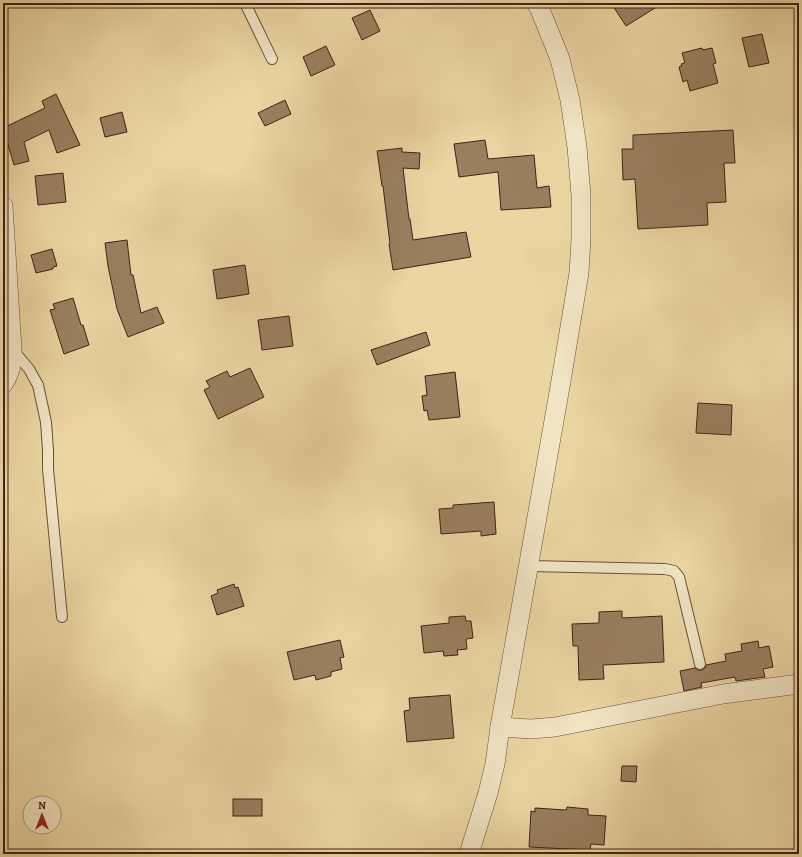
<svg xmlns="http://www.w3.org/2000/svg" width="802" height="857" viewBox="0 0 802 857" font-family="Alegreya,serif">
<style>
.building{fill:#98805f;stroke:#402216}
.lines{fill:none;stroke-linecap:round;stroke-linejoin:round}
.lane-casing{stroke:#6a4f39;stroke-width:12}
.street-casing{stroke:#6a4f39;stroke-width:20}
.lane{stroke:#f1e4c3;stroke-width:10}
.street{stroke:#f1e4c3;stroke-width:19}
</style>
<rect width="100%" height="100%" fill="#ead6a3"/>
<filter id="stains"><feTurbulence type="fractalNoise" baseFrequency=".005" numOctaves="4"/><feColorMatrix values="0 0 0 0 .2 0 0 0 0 .09 0 0 0 0 .02 0 0 0 .5 -.17"/></filter>
<radialGradient id="worn" r=".72"><stop offset=".6" stop-color="#630" stop-opacity="0"/><stop offset="1" stop-color="#630" stop-opacity=".3"/></radialGradient>
<g class="building">
<path d="M 611,3 L 663,3 L 626,26 Z"/>
<path d="M 370,10 L 380,31 L 362,40 L 352,18 Z"/>
<path d="M 762,34 L 769,63 L 749,67 L 742,38 Z"/>
<path d="M 326,46 L 335,65 L 311,76 L 303,57 Z"/>
<path d="M 702,48 L 703,50 L 712,48 L 716,63 L 713,64 L 718,83 L 690,91 L 687,80 L 683,82 L 679,67 L 682,66 L 681,64 L 685,63 L 682,53 Z"/>
<path d="M 56,94 L 80,145 L 57,153 L 49,130 L 24,142 L 29,161 L 14,165 L 3,128 L 45,108 L 42,101 Z"/>
<path d="M 285,100 L 291,114 L 265,126 L 258,113 Z"/>
<path d="M 122,112 L 127,132 L 105,137 L 100,118 Z"/>
<path d="M 733,130 L 735,163 L 724,163 L 726,202 L 707,203 L 708,225 L 638,229 L 635,179 L 623,180 L 622,149 L 633,149 L 633,135 Z"/>
<path d="M 485,140 L 488,159 L 534,155 L 537,188 L 549,186 L 551,207 L 501,210 L 498,172 L 459,177 L 454,144 Z"/>
<path d="M 402,148 L 402,152 L 420,153 L 419,169 L 403,168 L 409,219 L 410,219 L 413,240 L 466,232 L 471,257 L 393,270 L 389,244 L 390,244 L 383,186 L 382,186 L 377,151 Z"/>
<path d="M 63,173 L 66,202 L 38,205 L 35,176 Z"/>
<path d="M 127,240 L 131,275 L 133,275 L 141,313 L 157,307 L 164,323 L 128,337 L 117,309 L 108,266 L 105,243 Z"/>
<path d="M 52,249 L 57,266 L 53,267 L 53,269 L 36,273 L 31,255 Z"/>
<path d="M 245,265 L 249,294 L 217,299 L 213,270 Z"/>
<path d="M 73,298 L 81,325 L 83,325 L 89,345 L 64,354 L 50,310 L 55,309 L 53,304 Z"/>
<path d="M 289,316 L 293,346 L 262,350 L 258,320 Z"/>
<path d="M 426,332 L 430,345 L 377,365 L 371,350 Z"/>
<path d="M 250,368 L 264,397 L 218,419 L 204,390 L 210,387 L 206,381 L 227,371 L 230,377 Z"/>
<path d="M 455,372 L 460,417 L 429,420 L 427,410 L 424,411 L 422,396 L 427,395 L 425,376 Z"/>
<path d="M 698,403 L 732,405 L 731,435 L 696,433 Z"/>
<path d="M 494,502 L 496,534 L 481,536 L 481,531 L 441,534 L 439,509 L 453,508 L 453,505 Z"/>
<path d="M 234,584 L 235,588 L 238,587 L 244,606 L 217,615 L 211,596 L 218,593 L 217,590 Z"/>
<path d="M 622,611 L 622,618 L 662,616 L 664,662 L 603,665 L 604,679 L 579,680 L 578,646 L 573,646 L 572,624 L 599,623 L 599,612 Z"/>
<path d="M 465,616 L 466,621 L 471,621 L 473,638 L 466,639 L 467,649 L 457,650 L 458,655 L 444,656 L 443,651 L 424,653 L 421,626 L 449,623 L 449,617 Z"/>
<path d="M 340,640 L 344,657 L 340,658 L 342,669 L 331,672 L 331,676 L 316,680 L 315,675 L 294,680 L 287,652 Z"/>
<path d="M 758,641 L 759,648 L 769,646 L 773,667 L 763,669 L 765,677 L 736,681 L 735,677 L 701,683 L 702,687 L 684,691 L 680,671 L 695,668 L 698,670 L 702,670 L 705,668 L 706,665 L 726,661 L 725,654 L 742,651 L 741,644 Z"/>
<path d="M 450,695 L 454,738 L 407,742 L 404,711 L 410,710 L 409,698 Z"/>
<path d="M 622,766 L 637,766 L 636,782 L 621,781 Z"/>
<rect x="233" y="799" width="29" height="17"/>
<path d="M 567,807 L 588,809 L 588,815 L 606,816 L 604,845 L 591,844 L 590,850 L 529,847 L 531,811 L 535,812 L 535,808 L 566,810 Z"/>
</g>
<g class="lines">
<g class="lane-casing">
<g id="lane">
<path d="M 245,3 L 272,59"/>
<path d="M 13,350 L 29,369 L 38,385 L 46,422 L 48,450 L 48,469 L 62,617"/>
<path d="M 529,566 L 665,569 L 674,571 L 679,577 L 700,664"/>
</g>
</g>
<g class="street-casing">
<g id="street">
<path d="M 3,206 L 12,349 C 12,363 11,372 3,384"/>
<path d="M 500,727 L 531,729 L 555,727 L 723,694 L 799,684"/>
<path d="M 469,854 L 488,793 L 495,764 L 500,727 L 561,381 L 579,273 L 581,239 L 581,195 L 577,147 L 570,100 L 560,59 L 539,7 L 536,3"/>
</g>
</g>
<use href="#lane" class="lane"/>
<use href="#street" class="street"/>
</g>
<rect width="802" height="857" fill="none" stroke="#ead6a3" stroke-width="16"/>
<rect x="4" y="4" width="794" height="849" fill="none" stroke="#402216" stroke-width="2"/>
<rect x="8" y="8" width="786" height="841" fill="none" stroke="#402216"/>
<g transform="translate(42 815)"><circle r="19" fill="#f1e4c3" stroke="#aa967e"/>
<path d="M0-3L7 15L0 10L-7 15Z" fill="#8f2418"/>
<text y="-6" font-size="11" font-weight="bold" text-anchor="middle" fill="#402216">N</text>
</g>
<rect width="100%" height="100%" filter="url(#stains)"/>
<rect width="100%" height="100%" fill="url(#worn)"/>
</svg>
